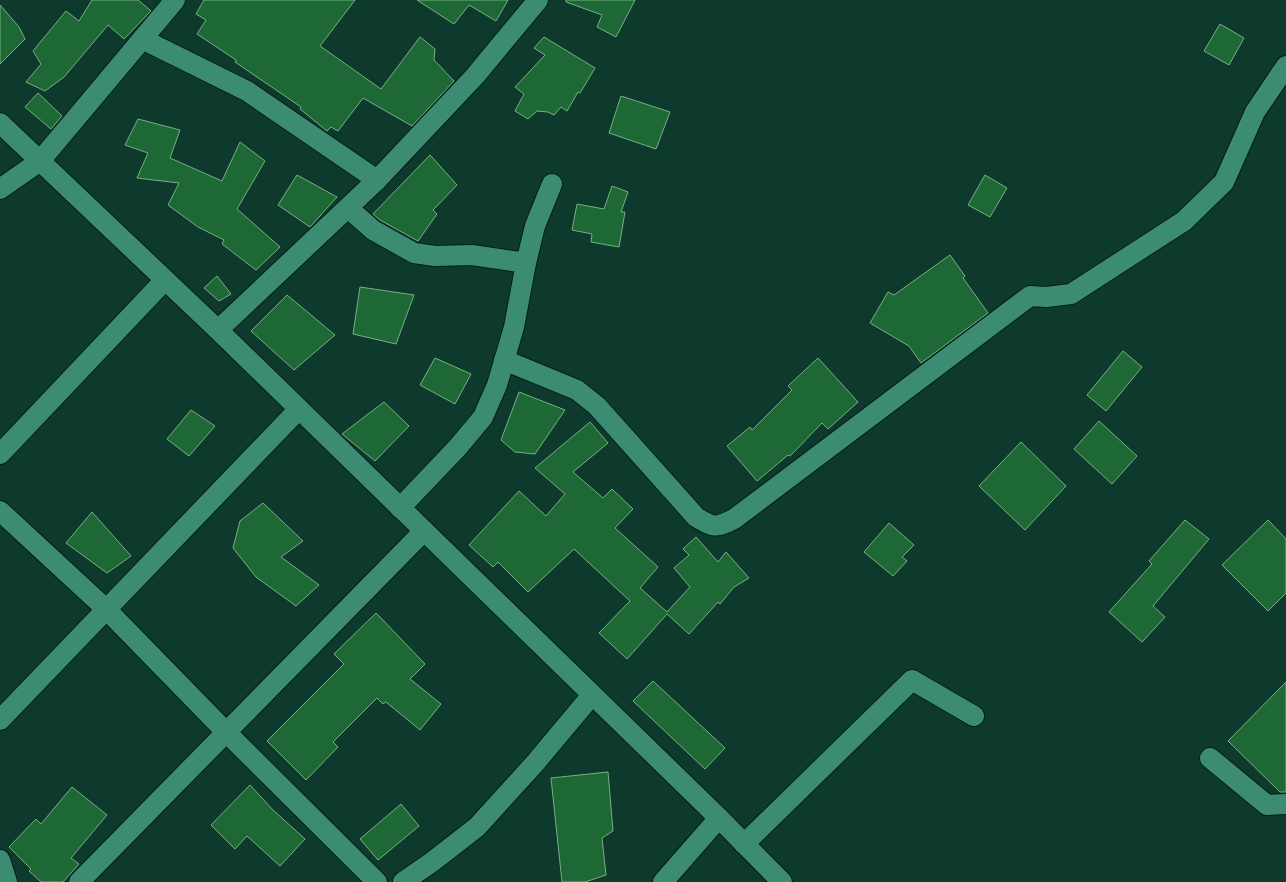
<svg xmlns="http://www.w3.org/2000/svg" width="1286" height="882" viewBox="0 0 1286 882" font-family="'DejaVu Sans',sans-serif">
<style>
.building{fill:#1d6835;stroke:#77b083}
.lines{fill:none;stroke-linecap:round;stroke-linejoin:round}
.minor-casing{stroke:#051e17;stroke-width:22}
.minor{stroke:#3b8c73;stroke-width:20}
</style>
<rect width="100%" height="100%" fill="#0d3a2d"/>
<g class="building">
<path d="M 92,0 L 138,0 L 151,11 L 124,39 L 108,25 L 64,77 L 45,91 L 26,82 L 41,64 L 33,51 L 66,11 L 79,21 Z"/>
<path d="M 204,0 L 355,0 L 320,46 L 381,89 L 420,37 L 435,49 L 434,60 L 454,81 L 412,126 L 363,98 L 338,131 L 331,127 L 327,131 L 300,109 L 301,107 L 235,62 L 236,60 L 197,34 L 206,20 L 196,14 Z"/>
<path d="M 417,0 L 508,0 L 496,21 L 469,5 L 454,24 Z"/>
<path d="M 566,0 L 635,0 L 616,37 L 597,27 L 602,15 L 566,2 Z"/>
<path d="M 0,5 L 19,27 L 25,39 L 0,64 Z"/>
<path d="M 1220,24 L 1244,38 L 1229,65 L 1204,51 Z"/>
<path d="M 544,37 L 595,68 L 580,93 L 578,92 L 567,111 L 561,107 L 554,115 L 548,112 L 537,111 L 528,119 L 515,111 L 524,94 L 515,87 L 545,55 L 534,48 Z"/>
<path d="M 38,93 L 62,116 L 51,129 L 25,107 Z"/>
<path d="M 621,96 L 670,112 L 656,149 L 609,133 Z"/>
<path d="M 138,119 L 180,130 L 170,158 L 222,181 L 240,142 L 265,161 L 237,209 L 280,247 L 256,270 L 222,244 L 224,240 L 198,227 L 168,205 L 179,183 L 137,178 L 148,153 L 125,145 Z"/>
<path d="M 430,155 L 457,185 L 433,210 L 437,214 L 418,241 L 380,220 L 373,214 Z"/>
<path d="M 297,175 L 337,197 L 310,227 L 278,205 Z"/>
<path d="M 985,175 L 1007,188 L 990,217 L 968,205 Z"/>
<path d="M 612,186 L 628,192 L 621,212 L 625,212 L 619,247 L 591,242 L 592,234 L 572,230 L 577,204 L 604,209 Z"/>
<path d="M 950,255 L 965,276 L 963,278 L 988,313 L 921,363 L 909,346 L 870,323 L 888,292 L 894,295 Z"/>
<path d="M 217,276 L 231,294 L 219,301 L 204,288 Z"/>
<path d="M 360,287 L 414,295 L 396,344 L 353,334 Z"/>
<path d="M 287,295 L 335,335 L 294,370 L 251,331 Z"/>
<path d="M 1123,351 L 1142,367 L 1106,411 L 1087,395 Z"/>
<path d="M 435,358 L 471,374 L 455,404 L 420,385 Z"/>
<path d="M 818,358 L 858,402 L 828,429 L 822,423 L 790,456 L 788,455 L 757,481 L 727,446 L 750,427 L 752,430 L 792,390 L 788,386 Z"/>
<path d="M 519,392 L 565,410 L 535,454 L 515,452 L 501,440 Z"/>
<path d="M 384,402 L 409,426 L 375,461 L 342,434 Z"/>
<path d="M 191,410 L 215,426 L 189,456 L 167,439 Z"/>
<path d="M 1099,421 L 1137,456 L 1112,484 L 1074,449 Z"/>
<path d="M 590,422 L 608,443 L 573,472 L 603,498 L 612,489 L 633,509 L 615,528 L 658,567 L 640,588 L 667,612 L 690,587 L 674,568 L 689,555 L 683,549 L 696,537 L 718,562 L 726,552 L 749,578 L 734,587 L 720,604 L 718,602 L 689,634 L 667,614 L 627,659 L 599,633 L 630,601 L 574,549 L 528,592 L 498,562 L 493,567 L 469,545 L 519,491 L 546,516 L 565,494 L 535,468 Z"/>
<path d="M 1021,442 L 1066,486 L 1025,530 L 979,486 Z"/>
<path d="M 263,503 L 303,541 L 281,557 L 319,585 L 296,606 L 256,577 L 233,548 L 240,521 Z"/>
<path d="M 92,512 L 131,556 L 107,573 L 66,543 Z"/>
<path d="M 1185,520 L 1209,539 L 1153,606 L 1165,617 L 1142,642 L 1109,612 L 1152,564 L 1149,561 Z"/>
<path d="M 1268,520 L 1286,539 L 1286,593 L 1268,611 L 1222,565 Z"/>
<path d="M 889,523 L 914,545 L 902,557 L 907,561 L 893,576 L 864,552 Z"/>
<path d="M 376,613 L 425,664 L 410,679 L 441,704 L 420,730 L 386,702 L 383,704 L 377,698 L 333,742 L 338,747 L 306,780 L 267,741 L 344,664 L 334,654 Z"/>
<path d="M 653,681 L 725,748 L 705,769 L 633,701 Z"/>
<path d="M 1286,682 L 1286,792 L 1280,792 L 1228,741 Z"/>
<path d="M 608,772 L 613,831 L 602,838 L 606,875 L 585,882 L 562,882 L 551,778 Z"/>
<path d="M 250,785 L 273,810 L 305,839 L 280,866 L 247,836 L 235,849 L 211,825 Z"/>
<path d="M 72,787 L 107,815 L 71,858 L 79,864 L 63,882 L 41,882 L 29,871 L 31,869 L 9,847 L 36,819 L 41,824 Z"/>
<path d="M 401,804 L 419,826 L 378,860 L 360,839 Z"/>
</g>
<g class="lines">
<g class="minor-casing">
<g id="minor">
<path d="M 142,39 L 247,91 L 377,180"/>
<path d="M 0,123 L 218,330 L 719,818 L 782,882"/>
<path d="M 0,189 L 40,161 L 175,0"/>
<path d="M 348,208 L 373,230 L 414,253 L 435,256 L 472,255 L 526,263"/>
<path d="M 218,330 L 377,180 L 475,76 L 538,0"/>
<path d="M 504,360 L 577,390 L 597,406 L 696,517 C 714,528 716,528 734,519 L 1030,296 L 1046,297 L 1071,294 L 1184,221 L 1224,182 L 1255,112 L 1286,66"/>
<path d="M 0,454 L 165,280"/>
<path d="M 400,508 L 458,447 L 483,417 L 497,385 L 514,327 L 526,263 L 535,226 L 552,184"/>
<path d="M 0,511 L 106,609 L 226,732 L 377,882"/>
<path d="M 0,720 L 299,409"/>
<path d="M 1210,758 L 1267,805 L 1286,804"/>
<path d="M 744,844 L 912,680 L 974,716"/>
<path d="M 0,860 L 7,882"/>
<path d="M 79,882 L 424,531"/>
<path d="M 403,882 L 432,862 L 477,827 L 536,762 L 592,695"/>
<path d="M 663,882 L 719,818"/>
</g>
</g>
<use href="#minor" class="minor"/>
</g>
</svg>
